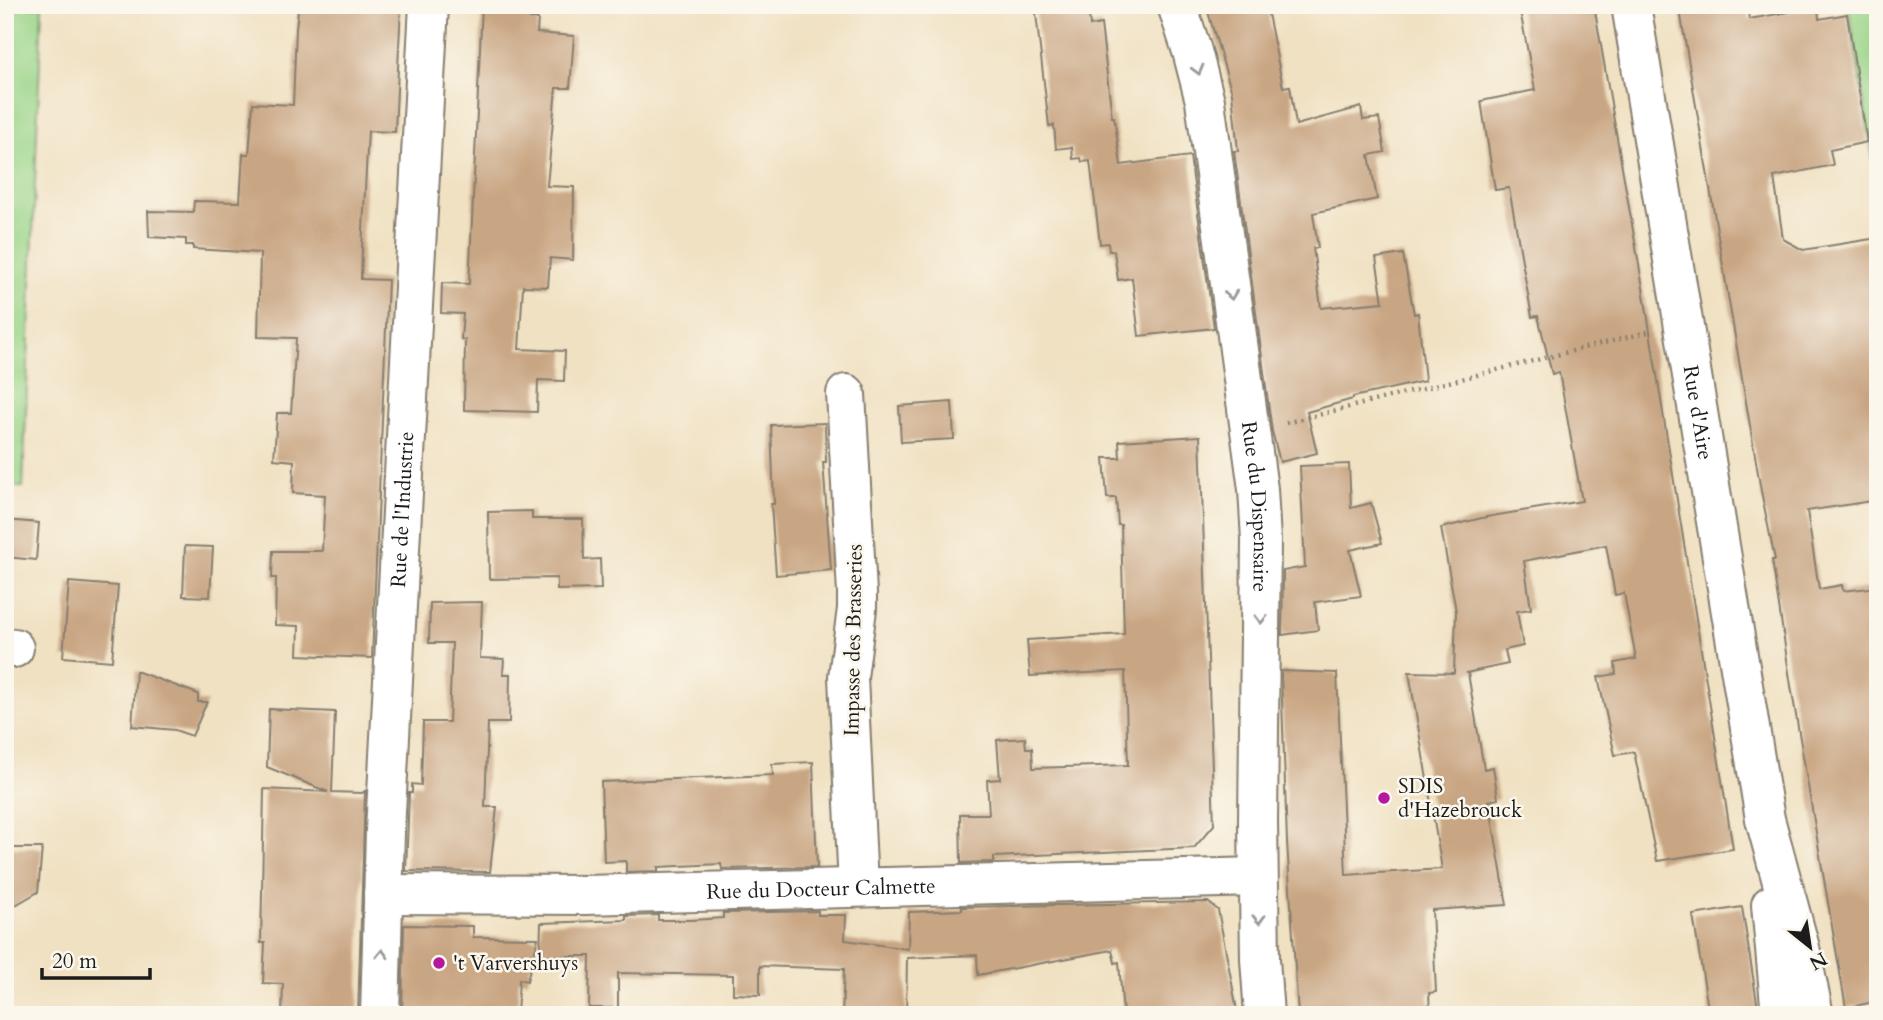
<svg xmlns="http://www.w3.org/2000/svg" width="1883" height="1020" viewBox="0 0 1883 1020" font-family="Cardo,serif">
<style>
.green{fill:#99d487;stroke:#5a7852;stroke-width:2}
.building{fill:#c9a683}
.lines{fill:none;stroke-linecap:round;stroke-linejoin:round}
.minor-casing{stroke:#867e6f;stroke-width:42}
.secondary-casing{stroke:#867e6f;stroke-width:42}
.path{stroke:#867e6f;stroke-width:4.5;stroke-dasharray:2 5;stroke-linecap:butt}
.minor{stroke:#fff;stroke-width:38}
.secondary{stroke:#fff;stroke-width:38}
.oneway{stroke:#999}
.poi-dot{fill:#b5179e;stroke:#fbf7ec;stroke-width:2.5}
.labels{text-anchor:middle;stroke-width:5;stroke-linejoin:round;paint-order:stroke}
.street-label{font-size:21px;fill:#1c1c1c;stroke:#fbf7ec}
.poi-label{font-size:21px;fill:#1c1c1c;stroke:#fbf7ec;text-anchor:start}
</style>
<rect width="100%" height="100%" fill="#fbf7ec"/>
<filter id="ink" filterUnits="userSpaceOnUse"><feTurbulence type="fractalNoise" baseFrequency=".0143" numOctaves="2"/><feDisplacementMap in="SourceGraphic" scale="14" xChannelSelector="R" yChannelSelector="G"/><feConvolveMatrix kernelMatrix="1 2 1 2 8 2 1 2 1" color-interpolation-filters="sRGB"/></filter>
<filter id="wash" filterUnits="userSpaceOnUse"><feTurbulence type="fractalNoise" baseFrequency=".00686" numOctaves="4" result="noise"/><feDisplacementMap in="SourceGraphic" scale="28" xChannelSelector="R" yChannelSelector="G"/><feGaussianBlur stdDeviation="1.57" result="paint"/><feColorMatrix in="noise" values="0 0 0 0 0 0 0 0 0 0 0 0 0 0 0 0 0 1.4 0 .05"/><feComposite in="paint" operator="in"/></filter>
<g filter="url(#wash)">
<rect width="100%" height="100%" fill="#f0e1c2"/>
<g class="green">
<path d="M 5,5 L 42,7 L 23,487 L 5,486 Z"/>
<path d="M 1847,5 L 1878,5 L 1878,192 L 1851,21 Z"/>
</g>
<g id="blocks">
<g class="building">
<path d="M 301,5 L 401,5 L 395,132 L 368,131 L 362,249 L 361,279 L 388,280 L 372,658 L 298,655 L 299,626 L 275,625 L 276,578 L 272,578 L 273,551 L 322,551 L 325,495 L 293,493 L 294,461 L 274,459 L 277,413 L 291,413 L 296,338 L 258,337 L 260,253 L 193,249 L 193,245 L 186,245 L 186,239 L 149,237 L 148,211 L 193,212 L 194,201 L 240,202 L 243,154 L 249,154 L 253,103 L 293,105 L 296,29 L 298,10 L 301,9 Z"/>
<path d="M 482,5 L 531,5 L 530,19 L 538,19 L 537,33 L 574,36 L 570,88 L 556,88 L 547,186 L 574,187 L 573,260 L 550,258 L 548,287 L 523,286 L 519,349 L 565,351 L 564,381 L 538,380 L 537,412 L 464,410 L 465,340 L 461,339 L 463,314 L 441,313 L 442,283 L 469,284 Z"/>
<path d="M 1035,5 L 1088,5 L 1090,26 L 1101,24 L 1112,117 L 1114,117 L 1121,165 L 1190,156 L 1214,328 L 1139,336 L 1132,278 L 1118,280 L 1114,251 L 1109,251 L 1108,243 L 1100,244 L 1090,161 L 1082,162 L 1081,158 L 1073,159 L 1072,147 L 1056,149 L 1054,125 L 1049,126 Z"/>
<path d="M 1206,5 L 1251,5 L 1253,11 L 1267,9 L 1283,87 L 1290,86 L 1296,125 L 1361,107 L 1363,120 L 1379,118 L 1385,152 L 1369,155 L 1377,199 L 1313,213 L 1318,248 L 1313,248 L 1321,308 L 1383,302 L 1376,258 L 1403,254 L 1414,314 L 1418,313 L 1425,381 L 1353,397 L 1353,399 L 1307,412 L 1317,453 L 1280,462 L 1272,431 L 1234,151 L 1238,151 L 1232,93 Z"/>
<path d="M 1519,5 L 1594,5 L 1643,288 L 1733,849 L 1657,861 L 1634,752 L 1615,755 L 1598,677 L 1616,674 L 1615,663 L 1636,659 L 1624,593 L 1615,595 L 1606,545 L 1524,561 L 1531,609 L 1517,611 L 1523,646 L 1505,650 L 1508,664 L 1466,673 L 1468,673 L 1484,769 L 1493,767 L 1498,799 L 1489,801 L 1507,905 L 1432,910 L 1436,992 L 1429,993 L 1430,1015 L 1298,1015 L 1287,842 L 1281,671 L 1337,673 L 1346,875 L 1442,869 L 1409,672 L 1454,673 L 1456,611 L 1441,528 L 1486,517 L 1582,501 L 1559,372 L 1552,374 L 1538,316 L 1532,317 L 1509,188 L 1495,190 L 1481,101 L 1535,90 Z"/>
<path d="M 1679,5 L 1747,5 L 1749,19 L 1818,7 L 1819,19 L 1847,14 L 1867,142 L 1830,150 L 1833,165 L 1774,177 L 1783,239 L 1803,250 L 1878,238 L 1878,500 L 1807,511 L 1819,589 L 1842,585 L 1843,591 L 1878,587 L 1878,1001 L 1846,1008 L 1791,686 L 1772,560 L 1775,560 L 1761,491 Z"/>
<path d="M 952,402 L 954,439 L 901,442 L 899,406 Z"/>
<path d="M 825,423 L 826,462 L 823,462 L 831,570 L 776,575 L 771,504 L 774,504 L 771,425 Z"/>
<path d="M 1200,436 L 1214,825 L 1194,848 L 994,857 L 994,862 L 961,863 L 960,814 L 989,814 L 987,780 L 1000,779 L 997,740 L 1025,738 L 1026,748 L 1032,748 L 1033,768 L 1128,765 L 1125,671 L 1030,676 L 1027,640 L 1124,634 L 1121,525 L 1118,525 L 1116,498 L 1107,498 L 1104,458 L 1120,458 L 1119,441 Z"/>
<path d="M 1349,464 L 1351,508 L 1371,503 L 1382,543 L 1350,550 L 1361,596 L 1315,602 L 1318,630 L 1282,635 L 1283,571 L 1305,567 L 1300,466 Z"/>
<path d="M 532,511 L 532,519 L 583,519 L 584,560 L 600,559 L 601,589 L 557,590 L 557,578 L 489,579 L 488,512 Z"/>
<path d="M 5,520 L 39,523 L 36,560 L 5,557 Z"/>
<path d="M 185,546 L 213,547 L 210,597 L 183,596 Z"/>
<path d="M 69,582 L 118,586 L 112,661 L 63,657 Z"/>
<path d="M 482,602 L 480,658 L 504,659 L 503,674 L 510,674 L 509,723 L 488,723 L 485,807 L 497,807 L 490,872 L 406,871 L 409,793 L 412,793 L 412,784 L 421,785 L 423,722 L 449,722 L 452,643 L 429,643 L 430,603 Z"/>
<path d="M 136,671 L 198,694 L 198,702 L 207,702 L 192,736 L 175,730 L 132,726 Z"/>
<path d="M 269,709 L 335,712 L 332,792 L 362,793 L 365,791 L 358,1015 L 282,1015 L 283,984 L 263,983 L 265,943 L 261,943 L 264,789 L 328,792 L 267,767 Z"/>
<path d="M 813,762 L 817,867 L 722,869 L 721,864 L 658,867 L 658,871 L 626,872 L 626,861 L 604,862 L 601,782 L 773,775 L 772,764 Z"/>
<path d="M 5,848 L 42,848 L 38,892 L 5,911 Z"/>
<path d="M 1208,902 L 1218,910 L 1238,1015 L 1123,1015 L 1119,962 L 1115,963 L 1112,950 L 978,975 L 977,955 L 907,958 L 906,1015 L 842,1015 L 844,969 L 760,966 L 760,995 L 733,994 L 733,975 L 618,973 L 618,1008 L 589,1008 L 590,956 L 540,956 L 541,923 L 626,920 L 626,916 L 658,915 L 658,920 L 691,920 L 723,918 L 723,913 L 818,911 L 818,915 L 846,915 L 845,940 L 908,949 L 909,912 L 962,910 L 962,907 Z"/>
<path d="M 1742,907 L 1759,1015 L 1709,1015 L 1693,915 Z"/>
<path d="M 404,925 L 473,926 L 473,937 L 538,938 L 527,981 L 519,979 L 517,1015 L 402,1015 Z"/>
</g>
</g>
</g>
<g filter="url(#ink)">
<use href="#blocks" fill-opacity="0" stroke="#867e6f" stroke-width="2"/>
<g class="lines">
<g class="minor-casing">
<g id="minor">
<path id="s1" d="M 1177,5 L 1192,51 L 1205,101 L 1258,489 L 1261,540 L 1258,822 L 1260,959 L 1264,1015"/>
<path d="M 846,394 L 857,593 L 857,609 L 848,677 L 858,887"/>
<path d="M 5,647 L 14,648"/>
<path id="s2" d="M 383,894 L 585,895 L 1258,877"/>
<path id="s3" d="M 380,1015 L 385,831 L 429,5"/>
</g>
</g>
<g class="secondary-casing">
<g id="secondary">
<path id="s4" d="M 1631,5 L 1765,819 L 1800,948 L 1814,1015"/>
<path d="M 1771,905 L 1781,1015"/>
</g>
</g>
<path class="path" d="M 1286,423 L 1648,332"/>
<use href="#minor" class="minor"/>
<use href="#secondary" class="secondary"/>
</g>
<defs><path id="oneway-chevron" d="M-2-3.5L2.5 0L-2 3.5" fill="none" stroke-width="1.6" stroke-linecap="round" stroke-linejoin="round" transform="scale(1.75)"/></defs>
<g class="oneway">
<use href="#oneway-chevron" transform="translate(1198 70) rotate(75)"/>
<use href="#oneway-chevron" transform="translate(1231 295) rotate(82)"/>
<use href="#oneway-chevron" transform="translate(1261 619) rotate(91)"/>
<use href="#oneway-chevron" transform="translate(1259 919) rotate(89)"/>
<use href="#oneway-chevron" transform="translate(382 954) rotate(-88)"/>
</g>
</g>
<g class="poi-dot">
<circle cx="1384" cy="798" r="7"/>
<circle cx="439" cy="963" r="7"/>
</g>
<g class="labels">
<g class="street-label">
<text dy="7" stroke="none"><textPath href="#s4" startOffset="413">Rue d'Aire</textPath></text>
<text dy="7" stroke="none"><textPath href="#s1" startOffset="509">Rue du Dispensaire</textPath></text>
<text dy="7" stroke="none"><textPath href="#s3" startOffset="506">Rue de l'Industrie</textPath></text>
<text transform="translate(853 640) rotate(-89)" y="7">Impasse des Brasseries</text>
<text dy="7" stroke="none"><textPath href="#s2" startOffset="438">Rue du Docteur Calmette</textPath></text>
</g>
<g class="poi-label">
<text x="1398" y="793">SDIS<tspan x="1398" dy="24">d'Hazebrouck</tspan></text>
<text x="453" y="970">'t Varvershuys</text>
</g>
</g>
<rect width="1883" height="1020" fill="none" stroke="#fbf7ec" stroke-width="28"/>
<g transform="translate(1810 947) rotate(150)" stroke="#fbf7ec" stroke-width="5" paint-order="stroke">
<path d="M0-5L12 26L0 18L-12 26Z" fill="#1c1c1c"/>
<text y="-10" font-size="19" font-weight="bold" text-anchor="middle" fill="#1c1c1c">N</text>
</g>
<path d="M42 968v10h108v-10" fill="none" stroke="#1c1c1c" stroke-width="3.5"/>
<text x="52" y="968" font-size="21" fill="#1c1c1c" stroke="#fbf7ec" stroke-width="5" paint-order="stroke">20 m</text>
</svg>
